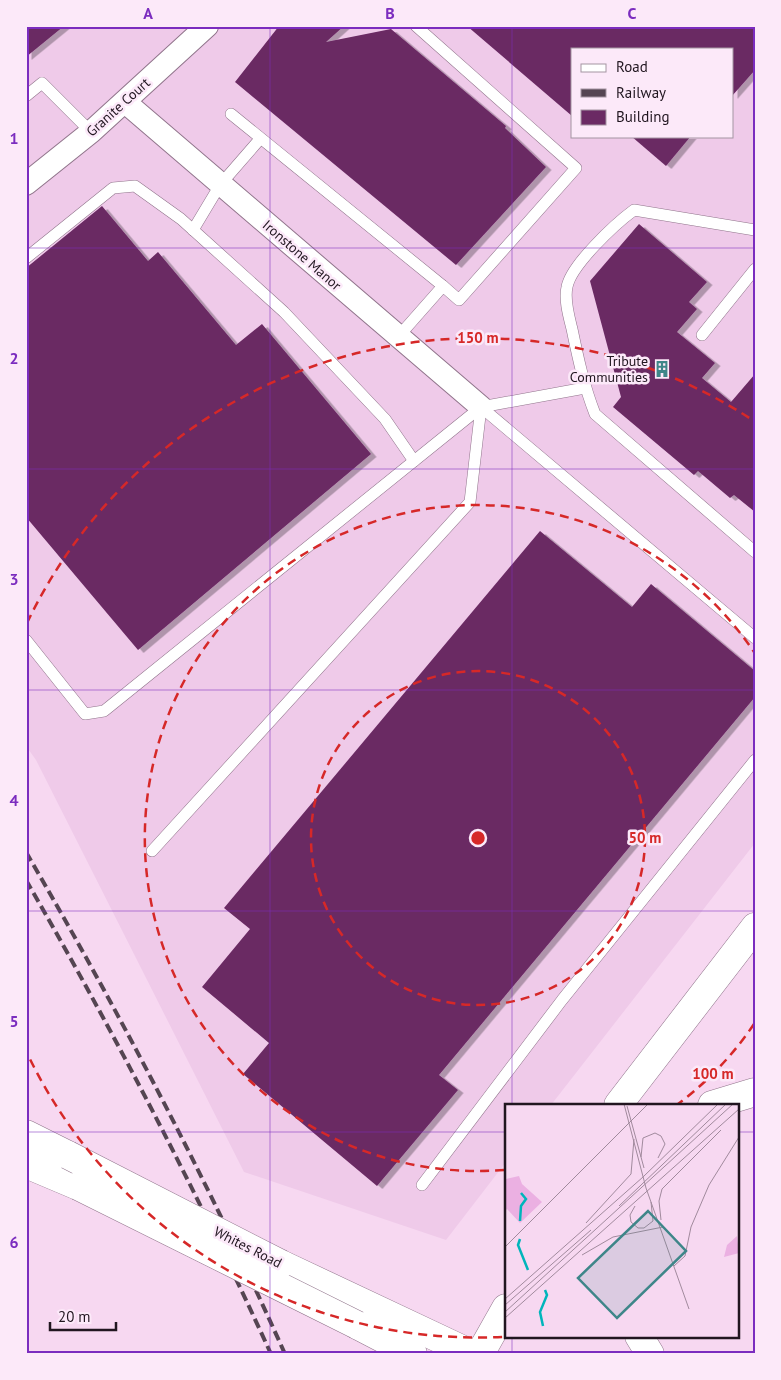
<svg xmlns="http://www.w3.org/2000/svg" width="781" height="1380" viewBox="0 0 781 1380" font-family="'PT Sans',sans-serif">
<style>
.built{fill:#efcae9;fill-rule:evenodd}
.building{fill:#6b2a64;filter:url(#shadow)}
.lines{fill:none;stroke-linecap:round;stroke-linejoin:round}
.service-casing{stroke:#90748b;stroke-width:12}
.minor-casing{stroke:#90748b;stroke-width:24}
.secondary-casing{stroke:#90748b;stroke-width:29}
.motorway-casing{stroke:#90748b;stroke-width:29}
.service{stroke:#fff;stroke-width:11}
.minor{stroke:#fff;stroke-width:22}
.secondary{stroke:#fff;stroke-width:28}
.motorway{stroke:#fff;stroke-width:28}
.rail{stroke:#554552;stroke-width:4;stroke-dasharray:10 5;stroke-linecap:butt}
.secondary-bridge-casing{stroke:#90748b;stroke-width:29;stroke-linecap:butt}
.secondary-bridge{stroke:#fff;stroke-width:28}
.grid{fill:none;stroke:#7b2cbf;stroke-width:1;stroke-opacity:0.55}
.ring{fill:none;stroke:#d62828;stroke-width:2.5;stroke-dasharray:9 6}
.labels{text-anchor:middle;stroke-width:5;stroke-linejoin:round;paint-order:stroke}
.street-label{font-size:14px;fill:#211620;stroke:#fce9f9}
.poi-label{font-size:14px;fill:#211620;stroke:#fce9f9;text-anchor:end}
.inset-river{fill:none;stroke:#00b5bb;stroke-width:2.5}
.inset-road{fill:none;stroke:#a18a9d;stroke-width:1}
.view{fill:#3e8689;fill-opacity:0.15;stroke:#3e8689;stroke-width:2.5}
.inset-edge{fill:none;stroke:#211620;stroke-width:2.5}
.centre{fill:#d62828;stroke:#fce9f9;stroke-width:2.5}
.ring-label{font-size:15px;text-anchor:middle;font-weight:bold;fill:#d62828;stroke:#fce9f9;stroke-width:5;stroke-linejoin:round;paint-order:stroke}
.neatline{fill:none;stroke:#7b2cbf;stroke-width:2}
.grid-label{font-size:16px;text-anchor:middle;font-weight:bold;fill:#7b2cbf}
</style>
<defs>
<filter id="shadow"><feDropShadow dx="5.5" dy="3" stdDeviation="0" flood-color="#0004"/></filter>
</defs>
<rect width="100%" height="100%" fill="#f7d8f1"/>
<path class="built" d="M 26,26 L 755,26 L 755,843 L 551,1105 L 506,1105 L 506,1162 L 446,1240 L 244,1172 L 36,760 L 26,746 ZM 572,49 L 732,49 L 732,136 L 572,136 Z"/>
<g class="building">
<path d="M 26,26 L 64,26 L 26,57 Z"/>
<path d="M 279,26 L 344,26 L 326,42 L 391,29 L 506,126 L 505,128 L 546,167 L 456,265 L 235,82 Z"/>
<path d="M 467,26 L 755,26 L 755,70 L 732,96 L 732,49 L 572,49 L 572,116 Z"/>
<path d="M 631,136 L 691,136 L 666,166 Z"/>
<path d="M 102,206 L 148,261 L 158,252 L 236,345 L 262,324 L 371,454 L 138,650 L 26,517 L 26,268 Z"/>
<path d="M 639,224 L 707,282 L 689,302 L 697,309 L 677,332 L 715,363 L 702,378 L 731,402 L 755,374 L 755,512 L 734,495 L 730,498 L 698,471 L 694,475 L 613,407 L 621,397 L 590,281 Z"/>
<path d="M 540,531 L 632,607 L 651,584 L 755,671 L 755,697 L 439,1075 L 458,1090 L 377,1186 L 243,1074 L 269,1043 L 202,987 L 250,929 L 224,908 Z"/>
</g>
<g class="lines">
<g class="service-casing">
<g id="service">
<path d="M 26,96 L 42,83 L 91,132"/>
<path d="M 231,114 L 443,286"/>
<path d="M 193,230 L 220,185 L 260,139"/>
<path d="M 755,230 L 634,210 C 615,224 571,265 567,287 C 564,300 569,317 572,329 C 578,358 584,386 595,414 L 755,552"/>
<path d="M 26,258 L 113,188 L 135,186 L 181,219 L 284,312 L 385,419 L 414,461"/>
<path d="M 702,335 L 755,269"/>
<path d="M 398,337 L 443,286 L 459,300 L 576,168 L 416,26"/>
<path d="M 481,407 L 755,638"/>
<path d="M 26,640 L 85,714 L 104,711 L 481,407 L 585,388"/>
<path d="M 152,851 L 470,502 L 481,407"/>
<path d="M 422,1185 L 562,1000 L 755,760"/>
</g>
</g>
<g class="minor-casing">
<g id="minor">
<path d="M 125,102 L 481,407"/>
<path d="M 26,184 L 91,132 L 207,26"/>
</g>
</g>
<g class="secondary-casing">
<g id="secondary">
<path d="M 26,1134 L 68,1155"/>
<path d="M 26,1164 L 78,1186"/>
<path d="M 281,1264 L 472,1354"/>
<path d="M 357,1325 L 413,1354"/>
</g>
</g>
<g class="motorway-casing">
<g id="motorway">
<path d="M 618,1105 L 755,927"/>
<path d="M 712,1105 L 755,1092"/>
<path d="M 639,1336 L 650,1354"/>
<path d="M 480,1354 L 506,1308"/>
</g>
</g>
<use href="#service" class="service"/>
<use href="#minor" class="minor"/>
<use href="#secondary" class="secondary"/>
<use href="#motorway" class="motorway"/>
<g class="rail">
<path d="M 26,852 C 121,1015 208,1182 285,1354"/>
<path d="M 26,880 C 115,1034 197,1192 271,1354"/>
</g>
<g class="secondary-bridge-casing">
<g id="secondary-bridge">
<path d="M 68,1155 L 281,1264"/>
<path d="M 78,1186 L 357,1325"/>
</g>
</g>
<use href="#secondary-bridge" class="secondary-bridge"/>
</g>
<path class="grid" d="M 270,26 L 270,1354M 512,26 L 512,1105M 26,248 L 755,248M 26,469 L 755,469M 26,690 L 755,690M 26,911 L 755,911M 26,1132 L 506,1132M 737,1132 L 755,1132M 512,1336 L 512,1354"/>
<g class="ring">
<circle cx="478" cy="838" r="167"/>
<path d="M754 1024A333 333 0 0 1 678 1104M504 1170A333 333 0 1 1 754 652"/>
<path d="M517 1336A500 500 0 0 1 27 1053M27 623A500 500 0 0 1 754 421"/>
</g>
<defs>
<g id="building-bare" transform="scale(1.35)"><path d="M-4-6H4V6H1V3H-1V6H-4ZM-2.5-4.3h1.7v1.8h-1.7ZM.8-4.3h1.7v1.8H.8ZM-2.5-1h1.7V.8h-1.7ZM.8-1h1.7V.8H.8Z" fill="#3e8689" stroke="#fce9f9" stroke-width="2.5" paint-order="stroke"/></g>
</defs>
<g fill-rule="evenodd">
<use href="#building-bare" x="662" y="369"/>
</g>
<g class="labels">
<g class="street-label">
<text transform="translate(118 107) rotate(-42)" y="5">Granite Court</text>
<text transform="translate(302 255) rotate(41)" y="5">Ironstone Manor</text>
<text transform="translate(248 1247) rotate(27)" y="5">Whites Road</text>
</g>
<g class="poi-label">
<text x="648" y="366">Tribute<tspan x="648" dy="16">Communities</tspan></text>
</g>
</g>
<g transform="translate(505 1104)">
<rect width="234" height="234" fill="#f7d8f1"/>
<path d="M 14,72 L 17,80 L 37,98 L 15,119 L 2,105 L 0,107 L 1,75 ZM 232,132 L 234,149 L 219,153 L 222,141 Z" fill="#ebb0e2"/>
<path class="inset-river" d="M 15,117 L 16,102 L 21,95 L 16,89M 15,135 L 13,141 L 23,166M 38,222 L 35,208 L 42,191 L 40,186"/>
<path class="inset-road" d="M 119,0 L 141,84 L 184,205M 122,2 L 139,64M 136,53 L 138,34 L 150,29 L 156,32 L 160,40 L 153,54M 114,102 L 221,0M 130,102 L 125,111 L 126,118 L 133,124 L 139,124 L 148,117 L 146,98M 156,116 L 154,97 L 157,85 L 216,26M 81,119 L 126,70 L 129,35M 0,143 L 143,0M 77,151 L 108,133 L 158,123M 169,162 L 180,152 L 186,123 L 204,81 L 234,33M 0,195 L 138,73 L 213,0M 0,201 L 86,126M 0,208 L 228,0M 0,214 L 234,5"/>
<path class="view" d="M 143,107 L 181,147 L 112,214 L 73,174 Z"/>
<rect width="234" height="234" class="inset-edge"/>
</g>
<circle cx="478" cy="838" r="8" class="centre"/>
<g class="ring-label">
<text x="478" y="343">150 m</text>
<text x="645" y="843">50 m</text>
<text x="713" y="1079">100 m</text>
</g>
<rect width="781" height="1380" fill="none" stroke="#fce9f9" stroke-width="55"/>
<rect x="571" y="48" width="162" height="90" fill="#fce9f9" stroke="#a495a2"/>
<rect x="581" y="64" width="25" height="8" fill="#ffffff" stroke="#a495a2"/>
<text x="616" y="72" font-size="15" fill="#211620">Road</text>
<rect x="581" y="89" width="25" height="8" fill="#554552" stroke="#a495a2"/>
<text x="616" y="98" font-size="15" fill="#211620">Railway</text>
<rect x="581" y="110" width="25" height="15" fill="#6b2a64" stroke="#a495a2"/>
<text x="616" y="122" font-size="15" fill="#211620">Building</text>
<path d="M50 1322v8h66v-8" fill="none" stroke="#211620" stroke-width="2.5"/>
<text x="58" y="1322" font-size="15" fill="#211620" stroke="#fce9f9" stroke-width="4" paint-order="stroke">20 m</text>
<rect x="28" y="28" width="726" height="1324" class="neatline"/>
<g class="grid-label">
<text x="148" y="19">A</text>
<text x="390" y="19">B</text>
<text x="632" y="19">C</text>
<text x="14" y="144">1</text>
<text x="14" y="364">2</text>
<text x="14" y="585">3</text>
<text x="14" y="806">4</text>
<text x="14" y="1027">5</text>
<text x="14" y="1248">6</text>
</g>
</svg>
